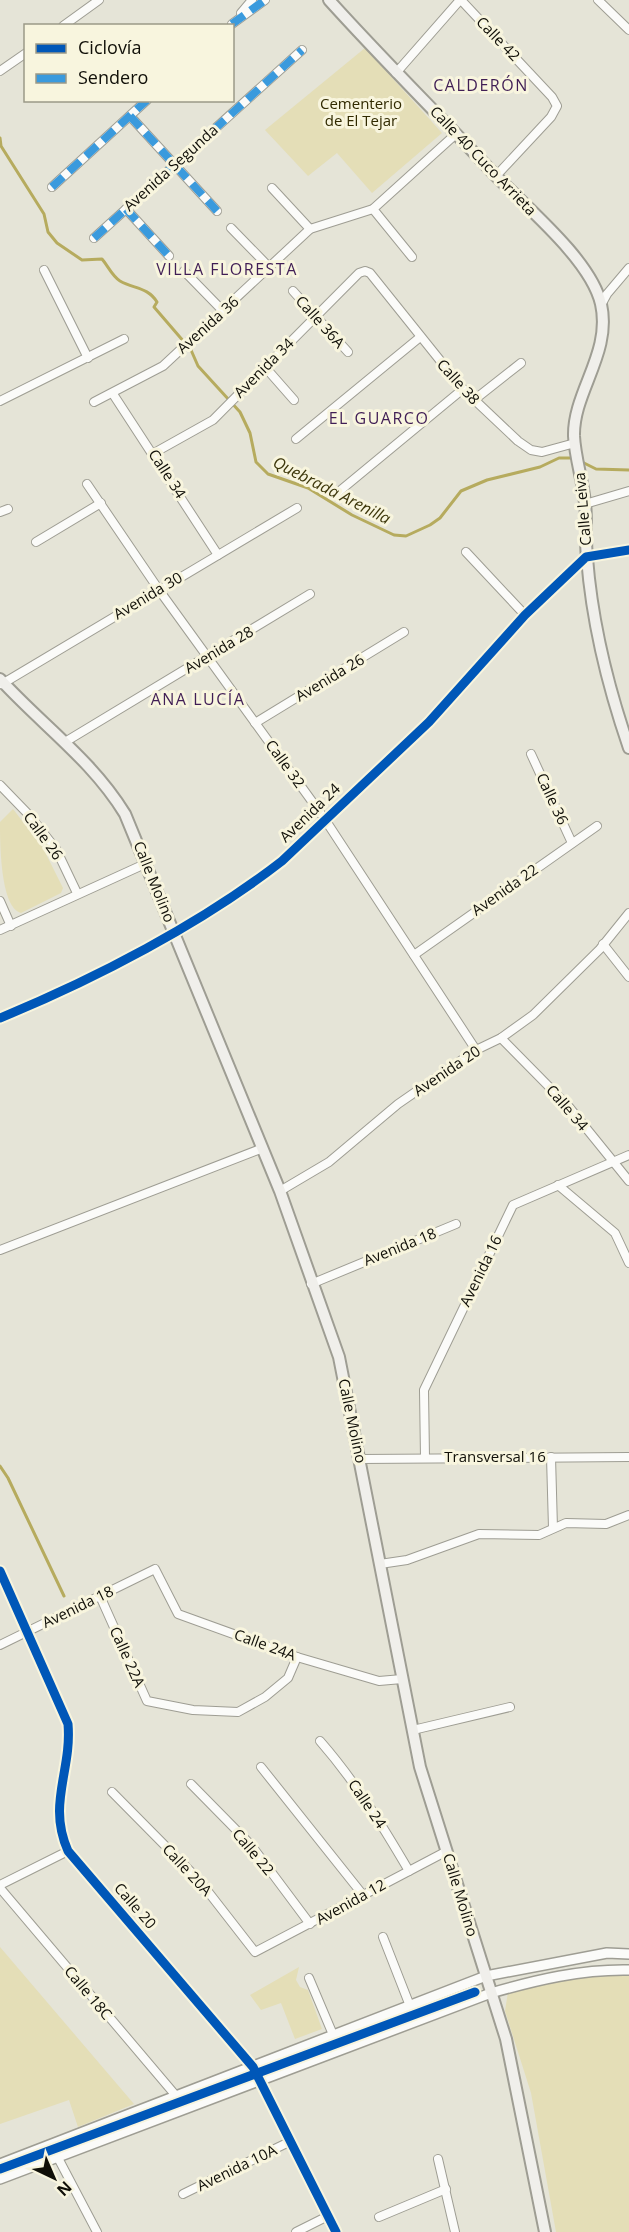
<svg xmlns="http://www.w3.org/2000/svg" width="629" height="2232" viewBox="0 0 629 2232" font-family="'Open Sans',sans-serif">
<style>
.green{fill:#e4deb7}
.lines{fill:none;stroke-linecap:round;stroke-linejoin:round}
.stream{stroke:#b6ab5e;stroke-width:3}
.minor-casing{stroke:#9e9d93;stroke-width:10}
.tertiary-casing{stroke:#9e9d93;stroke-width:12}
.secondary-casing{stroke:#9e9d93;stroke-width:14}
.minor{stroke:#fbfbf9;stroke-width:8}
.tertiary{stroke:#fbfbf9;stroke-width:9}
.secondary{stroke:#f0efeb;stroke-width:10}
.quiet{stroke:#3a9add;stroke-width:8;stroke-dasharray:15 8;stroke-linecap:butt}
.cycleway-casing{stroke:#f8f5de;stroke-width:13}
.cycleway{stroke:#0057b8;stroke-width:9}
.labels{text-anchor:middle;stroke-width:6;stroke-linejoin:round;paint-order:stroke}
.street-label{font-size:15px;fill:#100f08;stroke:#f8f5de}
.park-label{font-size:15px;fill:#312a00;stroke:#f8f5de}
.neighbourhood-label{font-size:16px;letter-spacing:1.5px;fill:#401e55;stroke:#f8f5de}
.water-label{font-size:16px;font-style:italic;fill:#3d370b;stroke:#f8f5de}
</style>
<rect width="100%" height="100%" fill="#e5e4d7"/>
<g class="green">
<path d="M 365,48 L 442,133 L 372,193 L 337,153 L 308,176 L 265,130 Z"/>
<path d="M 13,809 L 43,848 L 63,888 L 61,893 L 21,913 C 0,908 0,842 0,822 Z"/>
<path d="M 0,1947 L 134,2104 L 78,2127 L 69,2100 L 0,2124 Z"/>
<path d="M 299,1967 L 296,1980 L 300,1987 L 308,1990 L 322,2029 L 295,2039 L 281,2003 L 261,2010 L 250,1995 Z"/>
<path d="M 599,1976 L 629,1976 L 629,2232 L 556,2232 L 531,2093 L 505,2011 L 508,1992 L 537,1984 Z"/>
</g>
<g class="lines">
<g class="stream">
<path d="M 0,138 L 1,146 L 44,214 L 48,232 L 57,243 L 82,260 L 102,259 C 108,266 112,276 120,281 C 134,289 148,287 157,302 L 154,307 L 191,350 L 198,366 L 240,412 L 250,433 L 256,462 L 268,474 L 308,488 L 352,515 L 394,535 L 406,536 L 430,525 L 440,518 L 461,491 L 487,480 L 540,467 L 559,458 L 574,458"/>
<path d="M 580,461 L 596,469 L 629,470"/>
<path d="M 0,1466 L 8,1478 L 64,1596"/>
</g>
<g class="minor-casing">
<g id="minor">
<path d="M 461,0 L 552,97 L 557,106 L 551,117 L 496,176"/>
<path d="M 598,0 L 629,30"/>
<path d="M 241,13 L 252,0"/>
<path d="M 232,24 L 265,0"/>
<path d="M 63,26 L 99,0"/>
<path d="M 0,71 L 26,53"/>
<path d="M 396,73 L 460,0"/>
<path d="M 130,116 L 217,211"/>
<path d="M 52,187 L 147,100"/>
<path d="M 272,188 L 310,229"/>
<path d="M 126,209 L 169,256"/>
<path d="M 373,209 L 412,257"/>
<path d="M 231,228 L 270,268"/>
<path d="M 94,238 L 302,50"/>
<path d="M 44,270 L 88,358"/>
<path d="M 184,271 L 223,311"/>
<path d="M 293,291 L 348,352"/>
<path d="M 601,305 L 607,294 L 629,268"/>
<path d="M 265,367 L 294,400"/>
<path d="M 113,394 L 218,555"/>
<path d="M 474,400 L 521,363"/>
<path d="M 0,401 L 124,339"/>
<path d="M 94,402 L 163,366 L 310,229 L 373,209 L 457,133"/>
<path d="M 296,439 L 419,338"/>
<path d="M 154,453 L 213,420 L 359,273 L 365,271 L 370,273 L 463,389 L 518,441 L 531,450 L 542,452 L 575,443"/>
<path d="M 87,484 L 159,590 L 324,818 L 476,1050"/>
<path d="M 336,494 L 463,389"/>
<path d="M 585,504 L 629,491"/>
<path d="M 0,512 L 8,509"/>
<path d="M 36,542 L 101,503"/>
<path d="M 466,552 L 525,615"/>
<path d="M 2,684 L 297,508"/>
<path d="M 255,723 L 404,632"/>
<path d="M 65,742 L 310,594"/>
<path d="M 531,754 L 572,843"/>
<path d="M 0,785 L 30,816 L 56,849 L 77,893"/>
<path d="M 0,901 L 11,926"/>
<path d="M 0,930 L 147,863"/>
<path d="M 603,944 L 629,977"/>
<path d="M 414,955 L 597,826"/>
<path d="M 0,1018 C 95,979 201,924 282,861 L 429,722 L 525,615 L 586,557 L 629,550"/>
<path d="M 501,1038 L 569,1107 L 629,1181"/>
<path d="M 558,1185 L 615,1233 L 629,1263"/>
<path d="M 280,1191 L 329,1162 L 398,1104 L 476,1050 L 501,1038 L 533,1015 L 600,949 L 629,913"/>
<path d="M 0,1250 L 263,1148"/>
<path d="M 311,1284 L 456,1224"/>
<path d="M 551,1457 L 553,1528"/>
<path d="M 425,1458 L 424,1390 L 513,1205 L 629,1155"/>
<path d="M 360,1459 L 629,1457"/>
<path d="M 380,1564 L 407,1560 L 479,1534 L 539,1535 L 566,1523 L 606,1524 L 629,1515"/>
<path d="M 0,1571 L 68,1724 C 72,1771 47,1804 68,1851 L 253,2067 L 336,2232"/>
<path d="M 100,1596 L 147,1701 L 193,1710 L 238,1712 L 265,1697 L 288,1678 L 297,1657"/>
<path d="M 0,1645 L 155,1569 L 178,1614 L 297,1657 L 379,1681 L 402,1679"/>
<path d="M 413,1730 L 510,1707"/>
<path d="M 320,1741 C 355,1781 382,1825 409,1871"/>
<path d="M 261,1767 L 363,1895"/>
<path d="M 191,1784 L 251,1845 L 310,1924"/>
<path d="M 112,1792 L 199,1880 L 255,1952 L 447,1851"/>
<path d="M 0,1885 L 68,1851"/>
<path d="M 0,1888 L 177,2097"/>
<path d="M 383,1937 L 410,2006"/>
<path d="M 309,1978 L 334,2037"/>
<path d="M 57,2156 L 97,2232"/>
<path d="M 438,2159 L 455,2232"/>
<path d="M 183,2194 L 291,2141"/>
<path d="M 379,2217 L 446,2189"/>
<path d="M 296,2232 L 328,2216"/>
</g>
</g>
<g class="tertiary-casing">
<g id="tertiary">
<path d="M 0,2164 L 486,1976 L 607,1953 L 629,1954"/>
<path d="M 0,2179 L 491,1993 C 536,1980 582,1969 629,1970"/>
</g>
</g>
<g class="secondary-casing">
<g id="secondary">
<path d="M 329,0 C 383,60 440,116 495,175 C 526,207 591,260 601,304 C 612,353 573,392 574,436 C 575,458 583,481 585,503 C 587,521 585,540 587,558 C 592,622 608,687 629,748"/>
<path d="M 0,679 C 42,725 92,760 125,814 L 280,1191 L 339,1357 L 420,1767 L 506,2039 L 545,2232"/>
</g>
</g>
<use href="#minor" class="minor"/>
<use href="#tertiary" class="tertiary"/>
<use href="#secondary" class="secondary"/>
<g class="quiet">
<path d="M 232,24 L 265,0"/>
<path d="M 130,116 L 217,211"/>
<path d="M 52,187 L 147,100"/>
<path d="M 126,209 L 169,256"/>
<path d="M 94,238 L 302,50"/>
</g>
<g class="cycleway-casing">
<g id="cycleway">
<path d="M 0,1018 C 95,979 201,924 282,861 L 429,722 L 525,615 L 586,557 L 629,550"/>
<path d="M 0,1571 L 68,1724 C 72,1771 47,1804 68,1851 L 253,2067 L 336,2232"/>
<path d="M 0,2169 L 475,1992"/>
</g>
</g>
<use href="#cycleway" class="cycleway"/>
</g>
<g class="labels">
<g class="street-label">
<text transform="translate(498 39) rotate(46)" y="5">Calle 42</text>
<text transform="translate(483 161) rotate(46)" y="5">Calle 40 Cuco Arrieta</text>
<text transform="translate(171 168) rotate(-42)" y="5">Avenida Segunda</text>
<text transform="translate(320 322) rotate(48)" y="5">Calle 36A</text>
<text transform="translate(208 325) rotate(-42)" y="5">Avenida 36</text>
<text transform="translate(264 368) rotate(-45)" y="5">Avenida 34</text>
<text transform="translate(458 382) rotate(48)" y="5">Calle 38</text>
<text transform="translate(167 474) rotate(57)" y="5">Calle 34</text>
<text transform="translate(583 509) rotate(-95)" y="5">Calle Leiva</text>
<text transform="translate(148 596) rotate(-31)" y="5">Avenida 30</text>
<text transform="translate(219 650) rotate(-31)" y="5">Avenida 28</text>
<text transform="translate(330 678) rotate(-31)" y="5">Avenida 26</text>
<text transform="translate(285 764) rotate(54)" y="5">Calle 32</text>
<text transform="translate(552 799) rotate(65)" y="5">Calle 36</text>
<text transform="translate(310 813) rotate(-44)" y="5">Avenida 24</text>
<text transform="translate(43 836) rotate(54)" y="5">Calle 26</text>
<text transform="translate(154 882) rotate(68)" y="5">Calle Molino</text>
<text transform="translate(505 890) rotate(-35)" y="5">Avenida 22</text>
<text transform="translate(447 1071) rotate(-34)" y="5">Avenida 20</text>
<text transform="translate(567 1108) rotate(49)" y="5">Calle 34</text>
<text transform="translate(400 1247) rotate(-22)" y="5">Avenida 18</text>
<text transform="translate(481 1271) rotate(-64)" y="5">Avenida 16</text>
<text transform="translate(352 1421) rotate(78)" y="5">Calle Molino</text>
<text x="495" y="1462">Transversal 16</text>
<text transform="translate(78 1607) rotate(-26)" y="5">Avenida 18</text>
<text transform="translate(265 1645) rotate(20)" y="5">Calle 24A</text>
<text transform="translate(127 1657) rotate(66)" y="5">Calle 22A</text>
<text transform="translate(367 1804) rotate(56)" y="5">Calle 24</text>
<text transform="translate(253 1852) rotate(50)" y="5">Calle 22</text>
<text transform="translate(187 1870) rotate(47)" y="5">Calle 20A</text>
<text transform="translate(460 1895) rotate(73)" y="5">Calle Molino</text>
<text transform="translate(351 1902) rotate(-29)" y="5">Avenida 12</text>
<text transform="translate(135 1906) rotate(49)" y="5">Calle 20</text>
<text transform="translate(88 1993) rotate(50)" y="5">Calle 18C</text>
<text transform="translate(237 2168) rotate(-26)" y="5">Avenida 10A</text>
</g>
<g class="park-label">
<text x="361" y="109">Cementerio<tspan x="361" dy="17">de El Tejar</tspan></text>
</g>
<g class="neighbourhood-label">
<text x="481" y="91">CALDERÓN</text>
<text x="227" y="275">VILLA FLORESTA</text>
<text x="379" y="424">EL GUARCO</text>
<text x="198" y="705">ANA LUCÍA</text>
</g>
<g class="water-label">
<text transform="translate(332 490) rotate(27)" y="6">Quebrada Arenilla</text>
</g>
</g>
<rect x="24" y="24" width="210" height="78" fill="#f8f5de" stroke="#9b9988" stroke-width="1.5"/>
<rect x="36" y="44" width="30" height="9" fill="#0057b8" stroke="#9b9988" stroke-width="1.5"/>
<text x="78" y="54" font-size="18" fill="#100f08">Ciclovía</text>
<rect x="36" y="74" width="30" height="9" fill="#3a9add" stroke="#9b9988" stroke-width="1.5"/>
<text x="78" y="84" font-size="18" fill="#100f08">Sendero</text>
<g transform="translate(54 2178) rotate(136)" stroke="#f8f5de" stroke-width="4.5" paint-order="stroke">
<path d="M0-4.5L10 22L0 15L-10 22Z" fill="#100f08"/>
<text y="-9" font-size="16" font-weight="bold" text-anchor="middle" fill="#100f08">N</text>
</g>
</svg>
